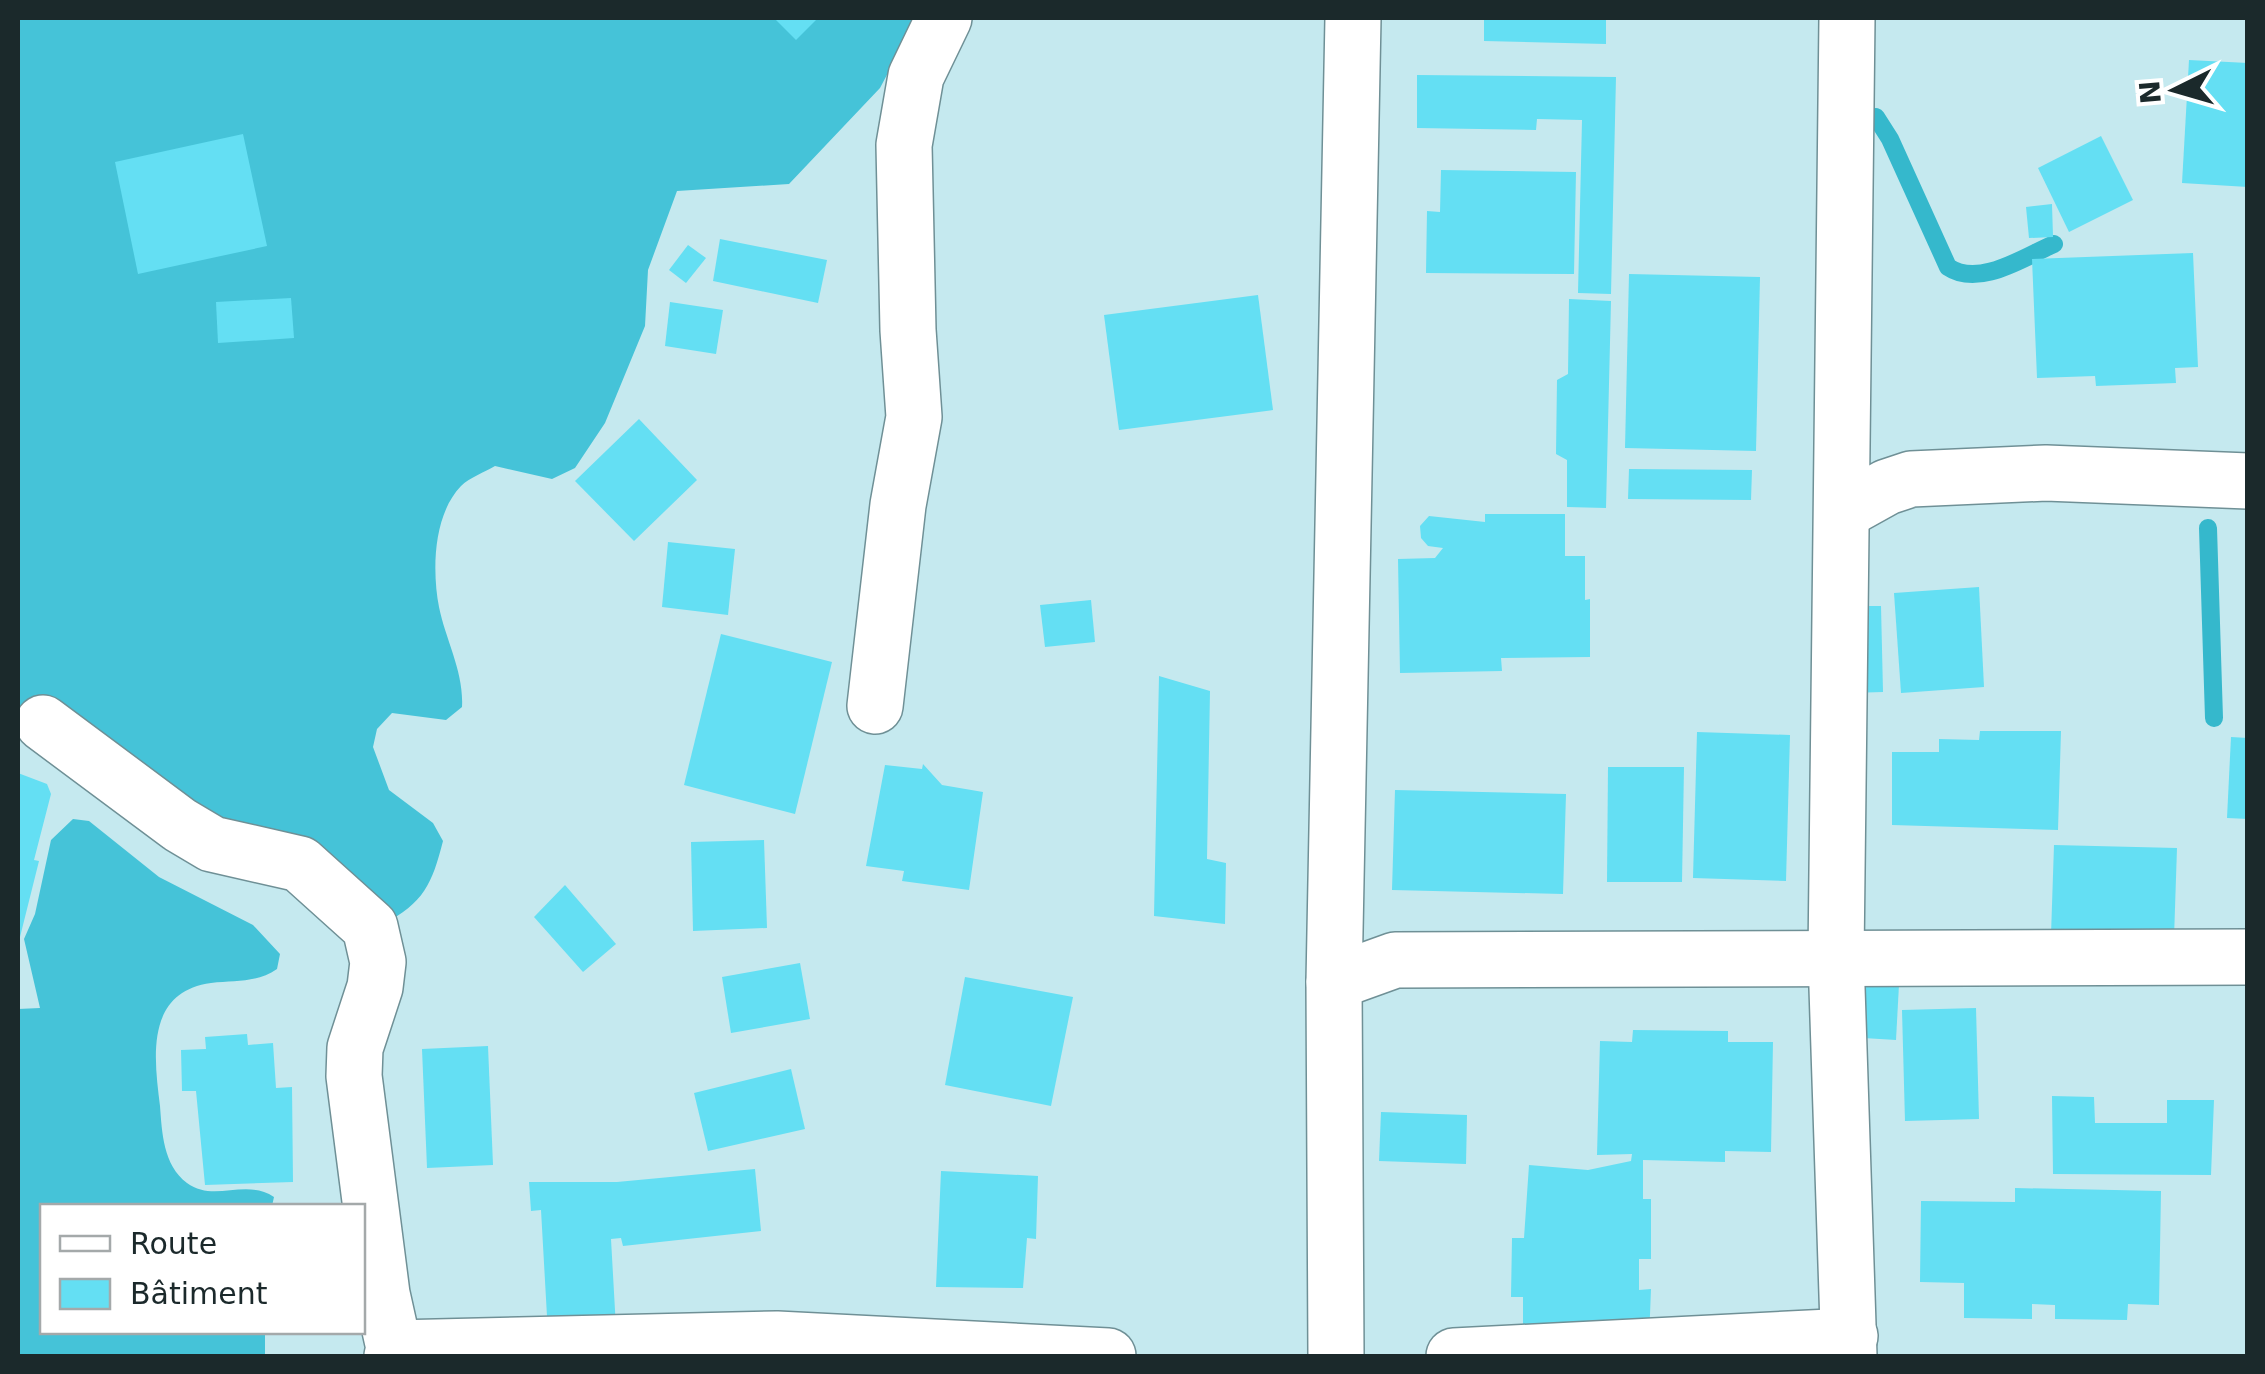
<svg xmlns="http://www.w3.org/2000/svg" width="2265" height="1374" viewBox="0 0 2265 1374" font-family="'DejaVu Sans',sans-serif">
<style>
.forest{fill:#45c3d8}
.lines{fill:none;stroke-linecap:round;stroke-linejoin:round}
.stream{stroke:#35b8cc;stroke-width:18}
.building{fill:#64dff3}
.minor-casing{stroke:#6f9096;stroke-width:58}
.minor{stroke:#fff;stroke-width:55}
</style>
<rect width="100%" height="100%" fill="#c5e9ef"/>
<g class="forest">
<path d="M 18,18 L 917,18 L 880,88 L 789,184 L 677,191 L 648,270 L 645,326 L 605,423 L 575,468 L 552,479 L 495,466 C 485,472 469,478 461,486 C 433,515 432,571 439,607 C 446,641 464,672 462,707 L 446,720 L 392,713 L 377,729 L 373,747 L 389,790 L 433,823 L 443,841 C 432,884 424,903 383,924 L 35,709 L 18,712 Z"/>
<path d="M 73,819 L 89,821 L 159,877 L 253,925 L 280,954 L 277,969 C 257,983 235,980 211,983 C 145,992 154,1058 160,1106 C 162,1132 163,1165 187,1183 C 214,1203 245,1178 274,1197 L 272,1206 L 42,1206 L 42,1332 L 265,1332 L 265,1356 L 18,1356 L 18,1009 L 40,1008 L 24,939 L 35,914 L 51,840 Z"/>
</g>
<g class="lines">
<g class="stream">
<path d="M 1876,117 L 1890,139 L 1948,267 C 1979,288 2024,257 2054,244"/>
<path d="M 2208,528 L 2214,718"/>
</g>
</g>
<g class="building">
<path d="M 774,18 L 818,18 L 796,40 Z"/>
<path d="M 1484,18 L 1606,18 L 1606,44 L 1484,41 Z"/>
<path d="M 2189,60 L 2248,63 L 2248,187 L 2182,183 Z"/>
<path d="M 1417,75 L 1616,77 L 1611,294 L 1578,293 L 1582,120 L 1537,119 L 1536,130 L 1417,128 Z"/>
<path d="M 243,134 L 267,246 L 138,274 L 115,162 Z"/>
<path d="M 2101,136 L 2133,200 L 2069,232 L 2038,168 Z"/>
<path d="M 1441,170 L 1576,172 L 1574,274 L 1426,273 L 1427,211 L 1440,212 Z"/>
<path d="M 2052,204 L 2053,237 L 2029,238 L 2026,207 Z"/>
<path d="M 720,239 L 827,260 L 818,303 L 713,281 Z"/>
<path d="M 688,245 L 706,258 L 686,283 L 669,270 Z"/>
<path d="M 2193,253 L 2198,367 L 2175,368 L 2176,383 L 2096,386 L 2095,376 L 2037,378 L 2032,259 Z"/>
<path d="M 1629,274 L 1760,277 L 1756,451 L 1625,448 Z"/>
<path d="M 1258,295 L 1273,410 L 1119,430 L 1104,315 Z"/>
<path d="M 291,298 L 294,338 L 218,343 L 216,302 Z"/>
<path d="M 1569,299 L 1611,301 L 1606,508 L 1567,507 L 1567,460 L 1556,454 L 1557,380 L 1568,374 Z"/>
<path d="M 670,302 L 723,310 L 716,354 L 665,346 Z"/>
<path d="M 639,419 L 697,480 L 634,541 L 575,481 Z"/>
<path d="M 1629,469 L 1752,470 L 1751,500 L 1628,499 Z"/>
<path d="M 1485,514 L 1565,514 L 1565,556 L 1585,556 L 1585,600 L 1590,599 L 1590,657 L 1501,658 L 1502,671 L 1400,673 L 1398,559 L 1435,558 L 1443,548 L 1428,546 L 1421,538 L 1420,526 L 1429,516 L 1485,522 Z"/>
<path d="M 668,542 L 735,549 L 728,615 L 662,607 Z"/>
<path d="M 1979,587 L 1984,687 L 1901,693 L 1894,593 Z"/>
<path d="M 1091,600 L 1095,642 L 1045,647 L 1040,605 Z"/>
<path d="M 1848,606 L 1881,606 L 1883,692 L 1850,693 Z"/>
<path d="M 721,634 L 832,662 L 795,814 L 684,785 Z"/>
<path d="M 1159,676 L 1210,691 L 1207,859 L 1226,863 L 1225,924 L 1154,916 Z"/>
<path d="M 1980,731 L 2061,731 L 2058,830 L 1892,825 L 1892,752 L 1939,752 L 1939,739 L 1979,740 Z"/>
<path d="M 1697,732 L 1790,735 L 1786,881 L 1693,878 Z"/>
<path d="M 2231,737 L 2248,738 L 2248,819 L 2227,818 Z"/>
<path d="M 923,764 L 942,785 L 983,792 L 969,890 L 902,881 L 904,871 L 866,866 L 885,765 L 922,769 Z"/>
<path d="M 1608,767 L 1684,767 L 1682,882 L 1607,882 Z"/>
<path d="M 18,773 L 47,784 L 51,794 L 34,860 L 39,861 L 19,941 Z"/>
<path d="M 1395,790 L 1566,794 L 1563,894 L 1392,890 Z"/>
<path d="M 764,840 L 767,928 L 693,931 L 691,842 Z"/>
<path d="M 2054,845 L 2177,848 L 2174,938 L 2051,935 Z"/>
<path d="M 565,885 L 616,944 L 583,972 L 534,917 Z"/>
<path d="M 800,963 L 810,1019 L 731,1033 L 722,977 Z"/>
<path d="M 1850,965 L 1900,966 L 1896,1040 L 1847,1037 Z"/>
<path d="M 965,977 L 1073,997 L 1051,1106 L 945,1085 Z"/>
<path d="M 1976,1008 L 1979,1119 L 1905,1121 L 1902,1010 Z"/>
<path d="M 1633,1030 L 1728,1031 L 1728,1042 L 1773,1042 L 1771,1152 L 1725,1151 L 1725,1162 L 1643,1160 L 1643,1199 L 1651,1199 L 1651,1259 L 1639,1259 L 1639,1290 L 1651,1289 L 1649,1340 L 1588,1322 L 1567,1322 L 1567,1342 L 1523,1342 L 1523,1297 L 1511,1297 L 1512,1238 L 1524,1238 L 1529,1165 L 1588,1170 L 1631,1161 L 1632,1154 L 1597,1155 L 1600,1041 L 1632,1042 Z"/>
<path d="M 247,1034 L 248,1045 L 273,1043 L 276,1088 L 292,1087 L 293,1182 L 205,1185 L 196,1091 L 182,1091 L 181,1050 L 206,1049 L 205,1037 Z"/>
<path d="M 488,1046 L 493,1165 L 427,1168 L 422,1049 Z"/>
<path d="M 791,1069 L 805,1129 L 708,1151 L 694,1093 Z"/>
<path d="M 2052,1096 L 2094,1097 L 2095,1123 L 2167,1123 L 2167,1100 L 2214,1100 L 2211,1175 L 2053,1174 Z"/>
<path d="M 1381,1112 L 1467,1115 L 1466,1164 L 1379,1161 Z"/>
<path d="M 755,1169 L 761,1231 L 623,1246 L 621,1238 L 611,1239 L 616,1328 L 548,1334 L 541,1210 L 531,1211 L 529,1182 L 617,1182 Z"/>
<path d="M 941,1171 L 1038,1176 L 1036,1239 L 1027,1238 L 1023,1288 L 936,1287 Z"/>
<path d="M 2015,1188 L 2161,1191 L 2159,1305 L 2128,1304 L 2127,1320 L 2055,1319 L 2055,1305 L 2032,1304 L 2032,1319 L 1964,1318 L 1964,1283 L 1920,1282 L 1921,1201 L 2015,1202 Z"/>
</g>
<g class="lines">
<g class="minor-casing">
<g id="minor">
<path d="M 1847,18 L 1836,957 L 1849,1356"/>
<path d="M 1842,512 L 1887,487 L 1911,479 L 2046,473 L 2248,481"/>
<path d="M 875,706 L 898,505 L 914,417 L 908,330 L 904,145 L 916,76 L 944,18"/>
<path d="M 43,723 L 180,825 L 212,844 L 300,864 L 370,927 L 378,962 L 375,987 L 355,1048 L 354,1076 L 382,1294 L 394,1348 L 392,1356"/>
<path d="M 1334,982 L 1395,960 L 2248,957"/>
<path d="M 394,1348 L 777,1339 L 1108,1356"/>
<path d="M 1336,1356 L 1334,982 L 1353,18"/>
<path d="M 1454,1356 L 1850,1336"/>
</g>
</g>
<use href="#minor" class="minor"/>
</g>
<rect width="2265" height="1374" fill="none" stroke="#1b292b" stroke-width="40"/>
<rect x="40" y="1204" width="325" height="130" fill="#ffffff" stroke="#a4a9aa" stroke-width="2.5"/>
<rect x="60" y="1236" width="50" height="15" fill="#ffffff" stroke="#a4a9aa" stroke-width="2.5"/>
<text x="130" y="1254" font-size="30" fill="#1b292b">Route</text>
<rect x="60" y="1279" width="50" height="30" fill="#64dff3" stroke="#a4a9aa" stroke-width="2.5"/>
<text x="130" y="1304" font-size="30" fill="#1b292b">Bâtiment</text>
<g transform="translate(2175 90) rotate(265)" stroke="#ffffff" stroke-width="8" paint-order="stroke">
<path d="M0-8L18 38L0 25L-18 38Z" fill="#1b292b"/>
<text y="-15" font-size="28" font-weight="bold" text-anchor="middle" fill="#1b292b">N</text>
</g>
</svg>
